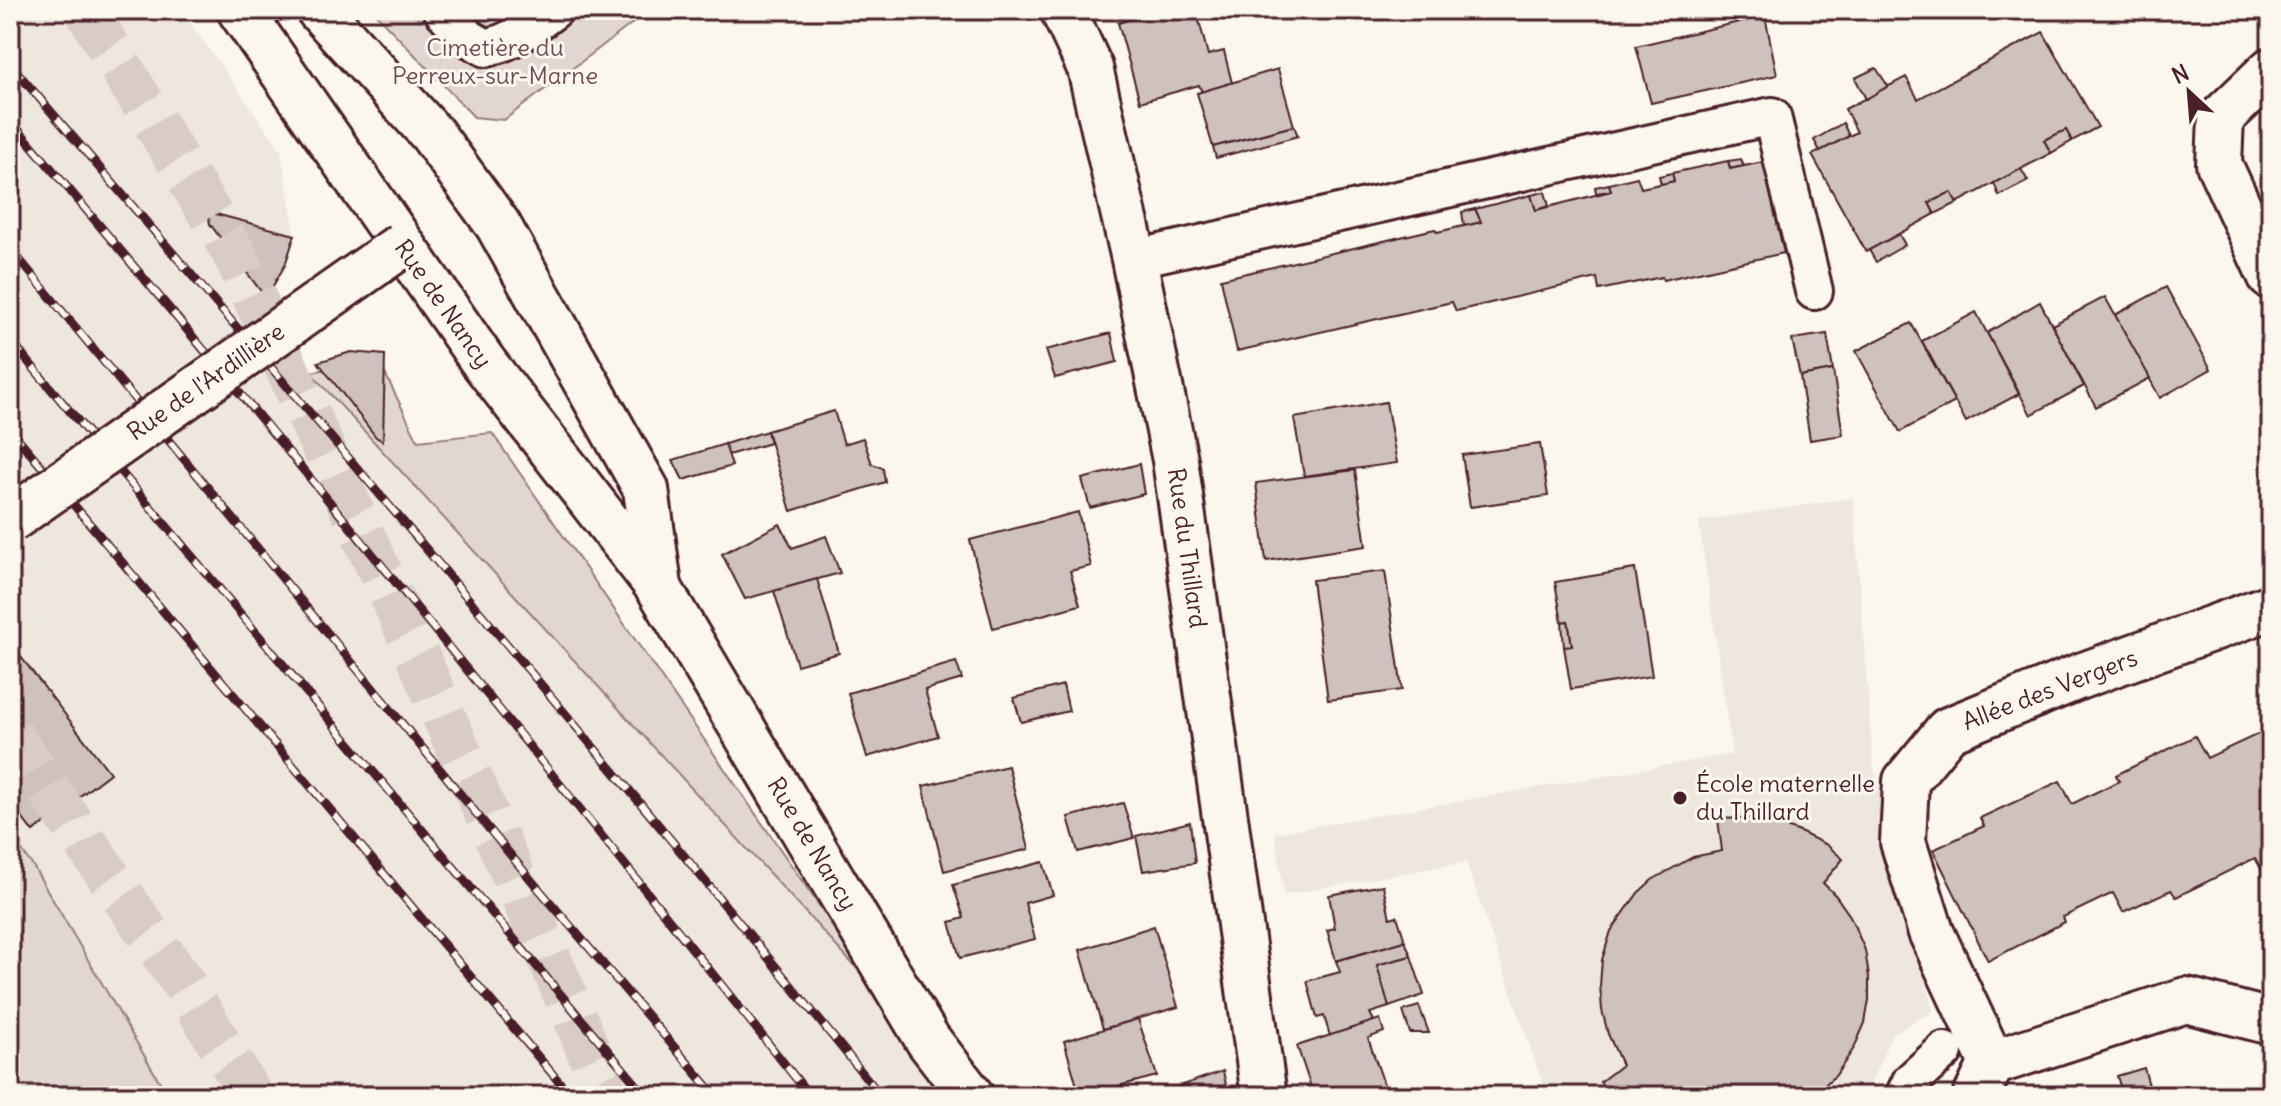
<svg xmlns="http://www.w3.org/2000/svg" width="2281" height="1106" viewBox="0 0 2281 1106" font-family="Delius,sans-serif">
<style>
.built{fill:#eee7de}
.green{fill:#e2d7d0;stroke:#967b7e;stroke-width:2}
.building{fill:#cfc2bc;stroke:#4a1f2b;stroke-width:2}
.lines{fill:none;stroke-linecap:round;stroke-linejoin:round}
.highway-tunnel{stroke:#d8ccc5;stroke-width:44;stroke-dasharray:44 22;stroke-linecap:butt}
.lane-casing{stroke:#4a1f2b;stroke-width:42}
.street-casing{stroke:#4a1f2b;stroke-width:50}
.lane{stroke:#fbf7ec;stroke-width:36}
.street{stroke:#fbf7ec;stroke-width:44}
.rail-casing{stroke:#4a1f2b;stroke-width:9}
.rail{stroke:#fbf7ec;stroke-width:6;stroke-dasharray:18;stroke-linecap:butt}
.street-bridge-casing{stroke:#4a1f2b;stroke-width:50;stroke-linecap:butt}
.street-bridge{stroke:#fbf7ec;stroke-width:44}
.poi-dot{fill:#4a1f2b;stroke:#fbf7ec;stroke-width:3}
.labels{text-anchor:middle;stroke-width:6;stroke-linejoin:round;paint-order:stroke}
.park-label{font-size:24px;fill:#704d54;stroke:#fbf7ec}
.street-label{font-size:24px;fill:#4a1f2b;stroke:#fbf7ec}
.poi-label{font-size:24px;fill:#4a1f2b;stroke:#fbf7ec;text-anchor:start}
</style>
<rect width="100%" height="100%" fill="#fbf7ec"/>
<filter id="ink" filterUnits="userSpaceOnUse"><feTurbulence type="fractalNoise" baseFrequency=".0125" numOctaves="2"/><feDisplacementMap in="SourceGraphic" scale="16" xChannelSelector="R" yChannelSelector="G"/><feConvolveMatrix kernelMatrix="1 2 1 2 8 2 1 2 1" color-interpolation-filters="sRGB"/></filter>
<g filter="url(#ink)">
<g class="built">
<path d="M 10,10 L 181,10 L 281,150 L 295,235 L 285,265 L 266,298 L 310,372 L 881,995 L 951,1096 L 168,1096 L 33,866 L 10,835 Z"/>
<path d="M 1853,498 L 1873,763 L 1933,1011 L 1892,1034 L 1865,1096 L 1547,1096 L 1466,862 L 1284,895 L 1275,833 L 1732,754 L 1699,521 Z"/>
</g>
<g class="green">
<path d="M 372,10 L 650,10 L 504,120 L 474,117 Z"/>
<path d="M 379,361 L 418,441 L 492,433 L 881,995 L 310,372 Z"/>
<path d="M 10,835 L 33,866 L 168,1096 L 10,1096 Z"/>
</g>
<g class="building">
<path d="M 1163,10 L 1177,10 L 1180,21 L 1198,17 L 1208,55 L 1224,51 L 1232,83 L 1202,92 L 1199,85 L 1140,102 L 1118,23 Z"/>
<path d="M 1299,10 L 1342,10 L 1302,20 Z"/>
<path d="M 1732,10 L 1754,10 L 1754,11 L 1734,16 Z"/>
<path d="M 1765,16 L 1777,75 L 1651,103 L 1636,46 Z"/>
<path d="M 2043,32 L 2098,127 L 2072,141 L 2066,130 L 2044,140 L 2051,153 L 1957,203 L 1951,192 L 1929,203 L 1935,214 L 1866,252 L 1812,155 L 1857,132 L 1845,109 L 1906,77 L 1918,99 Z"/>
<path d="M 1876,68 L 1888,86 L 1866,99 L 1855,78 Z"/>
<path d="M 1278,69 L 1294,126 L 1213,147 L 1197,93 Z"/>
<path d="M 1843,123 L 1849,136 L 1820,151 L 1814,140 Z"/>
<path d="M 1294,126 L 1298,136 L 1216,158 L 1213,147 Z"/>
<path d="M 2066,130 L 2072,141 L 2051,153 L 2044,140 Z"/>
<path d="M 1741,159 L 1744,166 L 1730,169 L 1728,161 Z"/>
<path d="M 1728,161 L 1730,169 L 1763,162 L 1784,253 L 1663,280 L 1662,277 L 1599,290 L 1597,278 L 1456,311 L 1452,302 L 1237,351 L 1221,279 L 1435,229 L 1437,232 L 1481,222 L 1475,209 L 1531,195 L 1536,210 L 1611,191 L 1609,184 L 1637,177 L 1641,188 L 1674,181 L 1672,173 Z"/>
<path d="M 2021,169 L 2028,181 L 1999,196 L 1994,183 Z"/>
<path d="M 1672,173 L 1674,181 L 1661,184 L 1659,176 Z"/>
<path d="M 1609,184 L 1611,191 L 1596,193 L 1595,187 Z"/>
<path d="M 1545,192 L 1549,206 L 1536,210 L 1531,195 Z"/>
<path d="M 1951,192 L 1957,203 L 1935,214 L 1929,203 Z"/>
<path d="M 1475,209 L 1481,222 L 1464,226 L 1462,212 Z"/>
<path d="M 208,212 L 295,235 L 285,265 L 266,298 L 210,224 Z"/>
<path d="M 1899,234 L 1905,245 L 1876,262 L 1869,250 Z"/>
<path d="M 2166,287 L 2211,369 L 2160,398 L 2115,315 Z"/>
<path d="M 2105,297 L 2150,378 L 2096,407 L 2052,325 Z"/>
<path d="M 2040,302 L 2084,386 L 2031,415 L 1987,333 Z"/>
<path d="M 1976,312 L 2019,394 L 1966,422 L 1922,341 Z"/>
<path d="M 1911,323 L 1955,402 L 1900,432 L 1856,351 Z"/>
<path d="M 1111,333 L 1117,362 L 1055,378 L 1046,350 Z"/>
<path d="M 1827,334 L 1833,370 L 1800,376 L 1792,339 Z"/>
<path d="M 351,352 L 385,355 L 383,441 L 376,437 L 318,362 Z"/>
<path d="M 1833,370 L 1843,435 L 1810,440 L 1800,376 Z"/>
<path d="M 1386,402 L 1397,463 L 1304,476 L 1294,418 Z"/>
<path d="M 834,411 L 844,444 L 863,438 L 872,464 L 883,468 L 885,482 L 791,511 L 767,431 Z"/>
<path d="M 767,431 L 770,443 L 728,455 L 725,444 Z"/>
<path d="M 725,444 L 732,466 L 683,480 L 673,460 Z"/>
<path d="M 1540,444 L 1548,496 L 1470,507 L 1462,455 Z"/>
<path d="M 1139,464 L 1144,494 L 1090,508 L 1082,479 Z"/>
<path d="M 1355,470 L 1366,546 L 1266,561 L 1256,483 Z"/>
<path d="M 1078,512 L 1091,566 L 1070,571 L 1080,605 L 993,628 L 970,540 Z"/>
<path d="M 780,524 L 792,548 L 826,536 L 840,573 L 745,599 L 722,554 Z"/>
<path d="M 1635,569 L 1652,676 L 1571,689 L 1564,647 L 1572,646 L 1568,621 L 1562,622 L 1555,582 Z"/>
<path d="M 1385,571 L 1402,690 L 1328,700 L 1312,580 Z"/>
<path d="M 817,579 L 839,653 L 797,665 L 774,591 Z"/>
<path d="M 1568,621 L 1572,646 L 1564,647 L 1562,622 Z"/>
<path d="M 21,657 L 110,773 L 33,832 L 10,802 L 10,665 Z"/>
<path d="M 956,662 L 962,679 L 925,690 L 938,736 L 867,757 L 848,693 Z"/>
<path d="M 1063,685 L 1069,711 L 1021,722 L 1014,698 Z"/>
<path d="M 2271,728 L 2271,879 L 2268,881 L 2255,858 L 2176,897 L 2171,890 L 2123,912 L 2113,893 L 2063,917 L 2065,922 L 1988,961 L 1933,850 L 1984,826 L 1980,818 L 2060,781 L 2072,804 L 2119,781 L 2116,775 L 2195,736 L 2207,758 Z"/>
<path d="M 1008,766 L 1029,849 L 944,871 L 923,786 Z"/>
<path d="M 1123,803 L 1134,838 L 1078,852 L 1068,817 Z"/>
<path d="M 1746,818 L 1769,821 L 1800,832 L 1827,845 L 1843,859 L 1823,883 L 1836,896 L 1850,916 L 1865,950 L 1869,977 L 1869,1000 L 1865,1023 L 1854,1048 L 1836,1075 L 1811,1096 L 1612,1096 L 1600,1082 L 1622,1065 L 1608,1034 L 1602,1010 L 1600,985 L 1602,960 L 1611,931 L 1638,893 L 1652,880 L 1693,857 L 1722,851 L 1718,819 Z"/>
<path d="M 1190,822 L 1195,863 L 1143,871 L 1136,836 Z"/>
<path d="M 1043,862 L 1053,895 L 1025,903 L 1035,939 L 960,958 L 950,922 L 964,918 L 953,885 Z"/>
<path d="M 1383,885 L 1390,918 L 1397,916 L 1405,941 L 1336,961 L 1327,930 L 1335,928 L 1329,895 Z"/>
<path d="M 1154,926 L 1178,1007 L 1103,1029 L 1080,950 Z"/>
<path d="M 1405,941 L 1411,956 L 1377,965 L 1389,1007 L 1370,1013 L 1374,1021 L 1330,1036 L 1324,1016 L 1317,1018 L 1307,981 L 1340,972 L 1336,961 Z"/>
<path d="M 1411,956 L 1424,995 L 1389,1007 L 1377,965 Z"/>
<path d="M 1419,1006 L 1429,1033 L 1410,1033 L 1403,1011 Z"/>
<path d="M 1138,1019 L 1157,1076 L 1080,1096 L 1064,1041 Z"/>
<path d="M 1380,1019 L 1384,1032 L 1368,1038 L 1386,1090 L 1368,1096 L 1314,1096 L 1297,1046 Z"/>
<path d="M 2144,1068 L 2152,1096 L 2123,1096 L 2117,1076 Z"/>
<path d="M 1223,1071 L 1228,1094 L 1150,1096 Z"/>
<path d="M 2271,1077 L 2271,1096 L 2263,1096 L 2259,1081 Z"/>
</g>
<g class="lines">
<g class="highway-tunnel">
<path d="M 86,10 L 235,255 L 398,611 L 571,1008 L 607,1096"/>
<path d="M 10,734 L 185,986 L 251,1096"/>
</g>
<g class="lane-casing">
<g id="lane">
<path d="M 442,10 L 467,37 L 486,48 C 513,42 532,26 554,10"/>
<path d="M 1134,259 L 1772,116 L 1814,291"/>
<path d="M 1904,1096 L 1911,1081 L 1944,1051"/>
</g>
</g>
<g class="street-casing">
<g id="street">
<path d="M 240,10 L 484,363 L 659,588 L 928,1040 L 971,1096"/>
<path d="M 319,10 L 432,134 L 498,225 L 646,489 L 659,586"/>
<path d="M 1063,10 L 1090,68 L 1134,259 L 1175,460 L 1264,1096"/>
<path d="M 2271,70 L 2221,118 L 2219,164 L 2271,277"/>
<path d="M 1992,1063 L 1931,932 L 1903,842 L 1906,781 L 1948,730 L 2078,677 L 2271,607"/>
<path d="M 1976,1096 L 1992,1063 L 2186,1000 L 2271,1022"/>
</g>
</g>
<use href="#lane" class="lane"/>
<use href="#street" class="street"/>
<g class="rail-casing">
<g id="rail">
<path d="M 10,64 C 304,405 598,746 881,1096"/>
<path d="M 10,120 C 283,440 548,767 810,1096"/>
<path d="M 10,248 L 532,881 L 716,1096"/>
<path d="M 10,340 L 646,1096"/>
<path d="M 10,429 L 571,1096"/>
</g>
</g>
<use href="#rail" class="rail"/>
<g class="street-bridge-casing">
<path id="street-bridge" d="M 10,520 L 402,245"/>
</g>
<use href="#street-bridge" class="street-bridge"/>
</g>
</g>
<circle class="poi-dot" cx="1680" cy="798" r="8"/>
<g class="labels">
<g class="park-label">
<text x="495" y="56">Cimetière du<tspan x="495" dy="28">Perreux-sur-Marne</tspan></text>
</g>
<g class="street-label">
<text transform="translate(443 304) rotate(55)" y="8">Rue de Nancy</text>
<text transform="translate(206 382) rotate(-35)" y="8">Rue de l'Ardillière</text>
<text transform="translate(1187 548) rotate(82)" y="8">Rue du Thillard</text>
<text transform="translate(2050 690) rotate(-21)" y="8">Allée des Vergers</text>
<text transform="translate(812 844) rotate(59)" y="8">Rue de Nancy</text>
</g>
<g class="poi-label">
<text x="1696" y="792">École maternelle<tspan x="1696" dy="28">du Thillard</tspan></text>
</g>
</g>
<rect width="2281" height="1106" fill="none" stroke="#fbf7ec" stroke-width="40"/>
<rect x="20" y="20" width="2241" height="1066" fill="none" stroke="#4a1f2b" stroke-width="3" filter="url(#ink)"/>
<g transform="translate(2189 92) rotate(334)" stroke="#fbf7ec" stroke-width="6" paint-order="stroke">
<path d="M0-6L14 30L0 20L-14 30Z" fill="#4a1f2b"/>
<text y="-12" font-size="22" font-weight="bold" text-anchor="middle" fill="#4a1f2b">N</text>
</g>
</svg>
